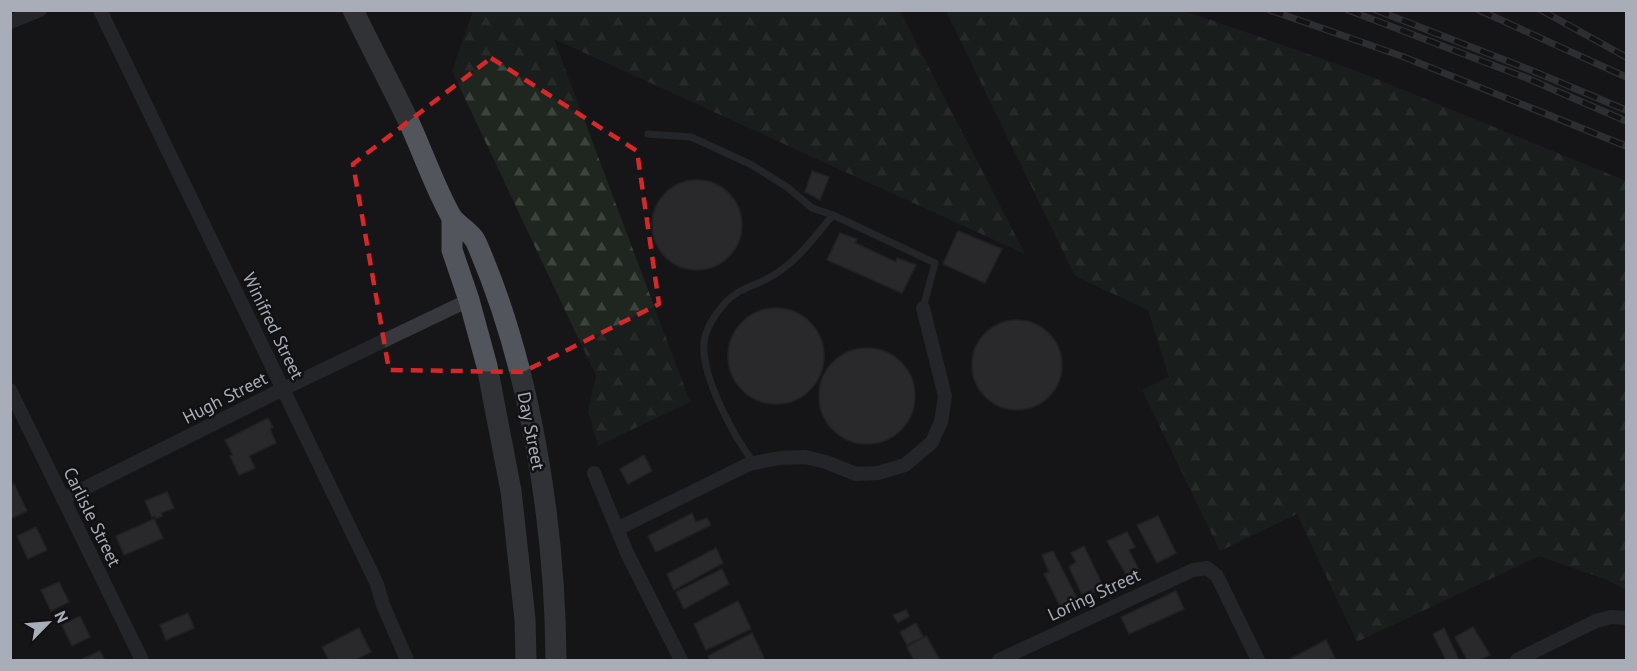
<svg xmlns="http://www.w3.org/2000/svg" width="1637" height="671" viewBox="0 0 1637 671" font-family="'PT Sans',sans-serif">
<style>
.forest{fill:url(#forest-firs)}
.building{fill:#404145;stroke:#303034;stroke-width:1.5}
.lines{fill:none;stroke-linecap:round;stroke-linejoin:round}
.lane{stroke:#37383d;stroke-width:7}
.street{stroke:#37383d;stroke-width:14}
.primary{stroke:#53555c;stroke-width:21}
.rail-casing{stroke:#4a4c52;stroke-width:7}
.rail{stroke:#111113;stroke-width:4.5;stroke-dasharray:14;stroke-linecap:butt}
.marked{fill:none;stroke:#d62828;stroke-width:4.5;stroke-dasharray:12 8;stroke-linejoin:round}
.labels{text-anchor:middle;stroke-width:5;stroke-linejoin:round;paint-order:stroke}
.street-label{font-size:18px;fill:#a8adb8;stroke:#111113}
</style>
<defs>
<pattern id="forest-firs" width="22" height="20" patternUnits="userSpaceOnUse" patternTransform="scale(1.5)"><rect width="22" height="20" fill="#1e261f"/><path d="M5 1l3.5 6h-7zM16 11l3.5 6h-7z" fill="#3c433d"/></pattern>
</defs>
<rect width="100%" height="100%" fill="#161618"/>
<g class="forest">
<path d="M 473,11 L 900,11 L 1025,254 L 554,39 L 690,402 L 598,446 L 588,411 L 596,376 L 452,71 Z"/>
<path d="M 1185,11 L 1357,71 L 1626,181 L 1626,590 L 1607,580 L 1539,556 L 1357,642 L 1297,514 L 1220,551 L 1142,390 L 1169,377 L 1148,310 L 1075,276 L 946,11 Z"/>
</g>
<g class="building">
<path d="M 812,171 L 829,177 L 820,200 L 805,192 Z"/>
<circle cx="697" cy="225" r="45"/>
<path d="M 958,231 L 1002,249 L 985,283 L 943,264 Z"/>
<path d="M 840,233 L 857,239 L 855,243 L 896,262 L 897,258 L 916,265 L 902,293 L 827,260 Z"/>
<circle cx="776" cy="356" r="48"/>
<circle cx="1017" cy="365" r="45"/>
<circle cx="867" cy="396" r="48"/>
<path d="M 268,418 L 273,427 L 270,429 L 276,443 L 249,456 L 255,468 L 239,475 L 230,456 L 233,455 L 225,440 Z"/>
<path d="M 644,455 L 652,471 L 628,484 L 620,469 Z"/>
<path d="M 14,484 L 27,511 L 10,519 L 10,486 Z"/>
<path d="M 167,492 L 174,508 L 161,513 L 162,516 L 156,519 L 155,516 L 152,517 L 145,501 Z"/>
<path d="M 692,513 L 696,522 L 707,518 L 711,525 L 656,552 L 648,536 Z"/>
<path d="M 1158,516 L 1176,553 L 1157,563 L 1137,525 Z"/>
<path d="M 154,519 L 163,538 L 124,555 L 116,536 Z"/>
<path d="M 36,527 L 47,550 L 28,559 L 17,536 Z"/>
<path d="M 1127,532 L 1135,547 L 1129,550 L 1140,572 L 1128,578 L 1107,541 Z"/>
<path d="M 1084,546 L 1104,588 L 1093,593 L 1092,589 L 1082,594 L 1069,567 L 1076,562 L 1071,553 Z"/>
<path d="M 716,548 L 723,563 L 674,590 L 667,574 Z"/>
<path d="M 1053,551 L 1078,600 L 1061,608 L 1044,574 L 1049,572 L 1042,555 Z"/>
<path d="M 722,569 L 729,584 L 684,609 L 676,592 Z"/>
<path d="M 59,582 L 69,602 L 51,611 L 41,590 Z"/>
<path d="M 1176,591 L 1184,609 L 1129,634 L 1121,617 Z"/>
<path d="M 738,601 L 751,629 L 706,650 L 694,624 Z"/>
<path d="M 906,610 L 909,616 L 898,623 L 893,615 Z"/>
<path d="M 188,613 L 194,628 L 166,640 L 160,625 Z"/>
<path d="M 80,616 L 90,637 L 72,646 L 62,625 Z"/>
<path d="M 916,623 L 923,637 L 907,645 L 900,632 Z"/>
<path d="M 1473,627 L 1490,655 L 1480,660 L 1467,660 L 1455,637 Z"/>
<path d="M 359,628 L 371,652 L 355,660 L 329,660 L 322,647 Z"/>
<path d="M 1444,628 L 1459,660 L 1446,660 L 1433,634 Z"/>
<path d="M 752,633 L 764,658 L 759,660 L 710,660 L 708,656 Z"/>
<path d="M 926,636 L 940,660 L 914,660 L 907,647 Z"/>
<path d="M 1326,640 L 1335,658 L 1329,660 L 1288,660 Z"/>
<path d="M 100,651 L 105,660 L 80,660 Z"/>
</g>
<g class="lines">
<g class="lane">
<path d="M 648,134 L 691,137 L 750,164 L 787,187 L 812,208 L 833,215"/>
<path d="M 754,463 C 734,437 701,376 704,343 C 705,329 716,313 725,303 C 738,288 756,286 772,276 C 797,262 815,236 833,215 L 935,263 L 923,308"/>
</g>
<g class="street">
<path d="M 100,10 L 377,584 L 383,605 L 407,660"/>
<path d="M 10,22 L 40,10"/>
<path d="M 10,390 L 142,660"/>
<path d="M 594,473 L 627,553 L 681,660"/>
<path d="M 63,499 L 283,389 L 469,300"/>
<path d="M 617,529 L 749,464 L 780,458 L 805,457 L 826,462 L 856,474 L 878,473 L 905,465 L 932,442 L 941,422 L 945,396 L 923,308"/>
<path d="M 999,660 L 1193,570 L 1207,568 L 1217,576 L 1258,660"/>
<path d="M 1517,660 L 1596,621 L 1611,617 L 1626,618"/>
</g>
<g class="primary">
<path d="M 353,10 C 371,47 390,83 408,120 C 422,150 435,188 451,216 C 457,226 471,231 476,242 C 531,367 555,525 556,660"/>
<path d="M 452,218 L 452,250 L 469,300 L 487,366 L 511,491 L 525,619 L 526,660"/>
</g>
<g class="rail-casing">
<g id="rail">
<path d="M 1270,10 L 1404,57 L 1626,146"/>
<path d="M 1348,10 L 1529,79 L 1626,121"/>
<path d="M 1376,10 L 1533,71 L 1626,110"/>
<path d="M 1479,10 L 1626,77"/>
<path d="M 1541,10 L 1626,57"/>
</g>
</g>
<use href="#rail" class="rail"/>
</g>
<path d="M0 0H1637V671H0ZM 491,58 L 637,151 L 659,304 L 523,372 L 389,370 L 353,164 Z" fill="#161618" fill-opacity=".55" fill-rule="evenodd"/>
<path class="marked" d="M 491,58 L 637,151 L 659,304 L 523,372 L 389,370 L 353,164 Z"/>
<g class="labels">
<g class="street-label">
<text transform="translate(273 326) rotate(64)" y="6">Winifred Street</text>
<text transform="translate(225 398) rotate(-27)" y="6">Hugh Street</text>
<text transform="translate(531 431) rotate(79)" y="6">Day Street</text>
<text transform="translate(92 517) rotate(64)" y="6">Carlisle Street</text>
<text transform="translate(1094 595) rotate(-25)" y="6">Loring Street</text>
</g>
</g>
<rect width="1637" height="671" fill="none" stroke="#a8adb8" stroke-width="24"/>
<g transform="translate(48 623) rotate(65)" stroke="#111113" stroke-width="4.5" paint-order="stroke">
<path d="M0-4.5L10 22L0 15L-10 22Z" fill="#a8adb8"/>
<text y="-9" font-size="16" font-weight="bold" text-anchor="middle" fill="#a8adb8">N</text>
</g>
</svg>
